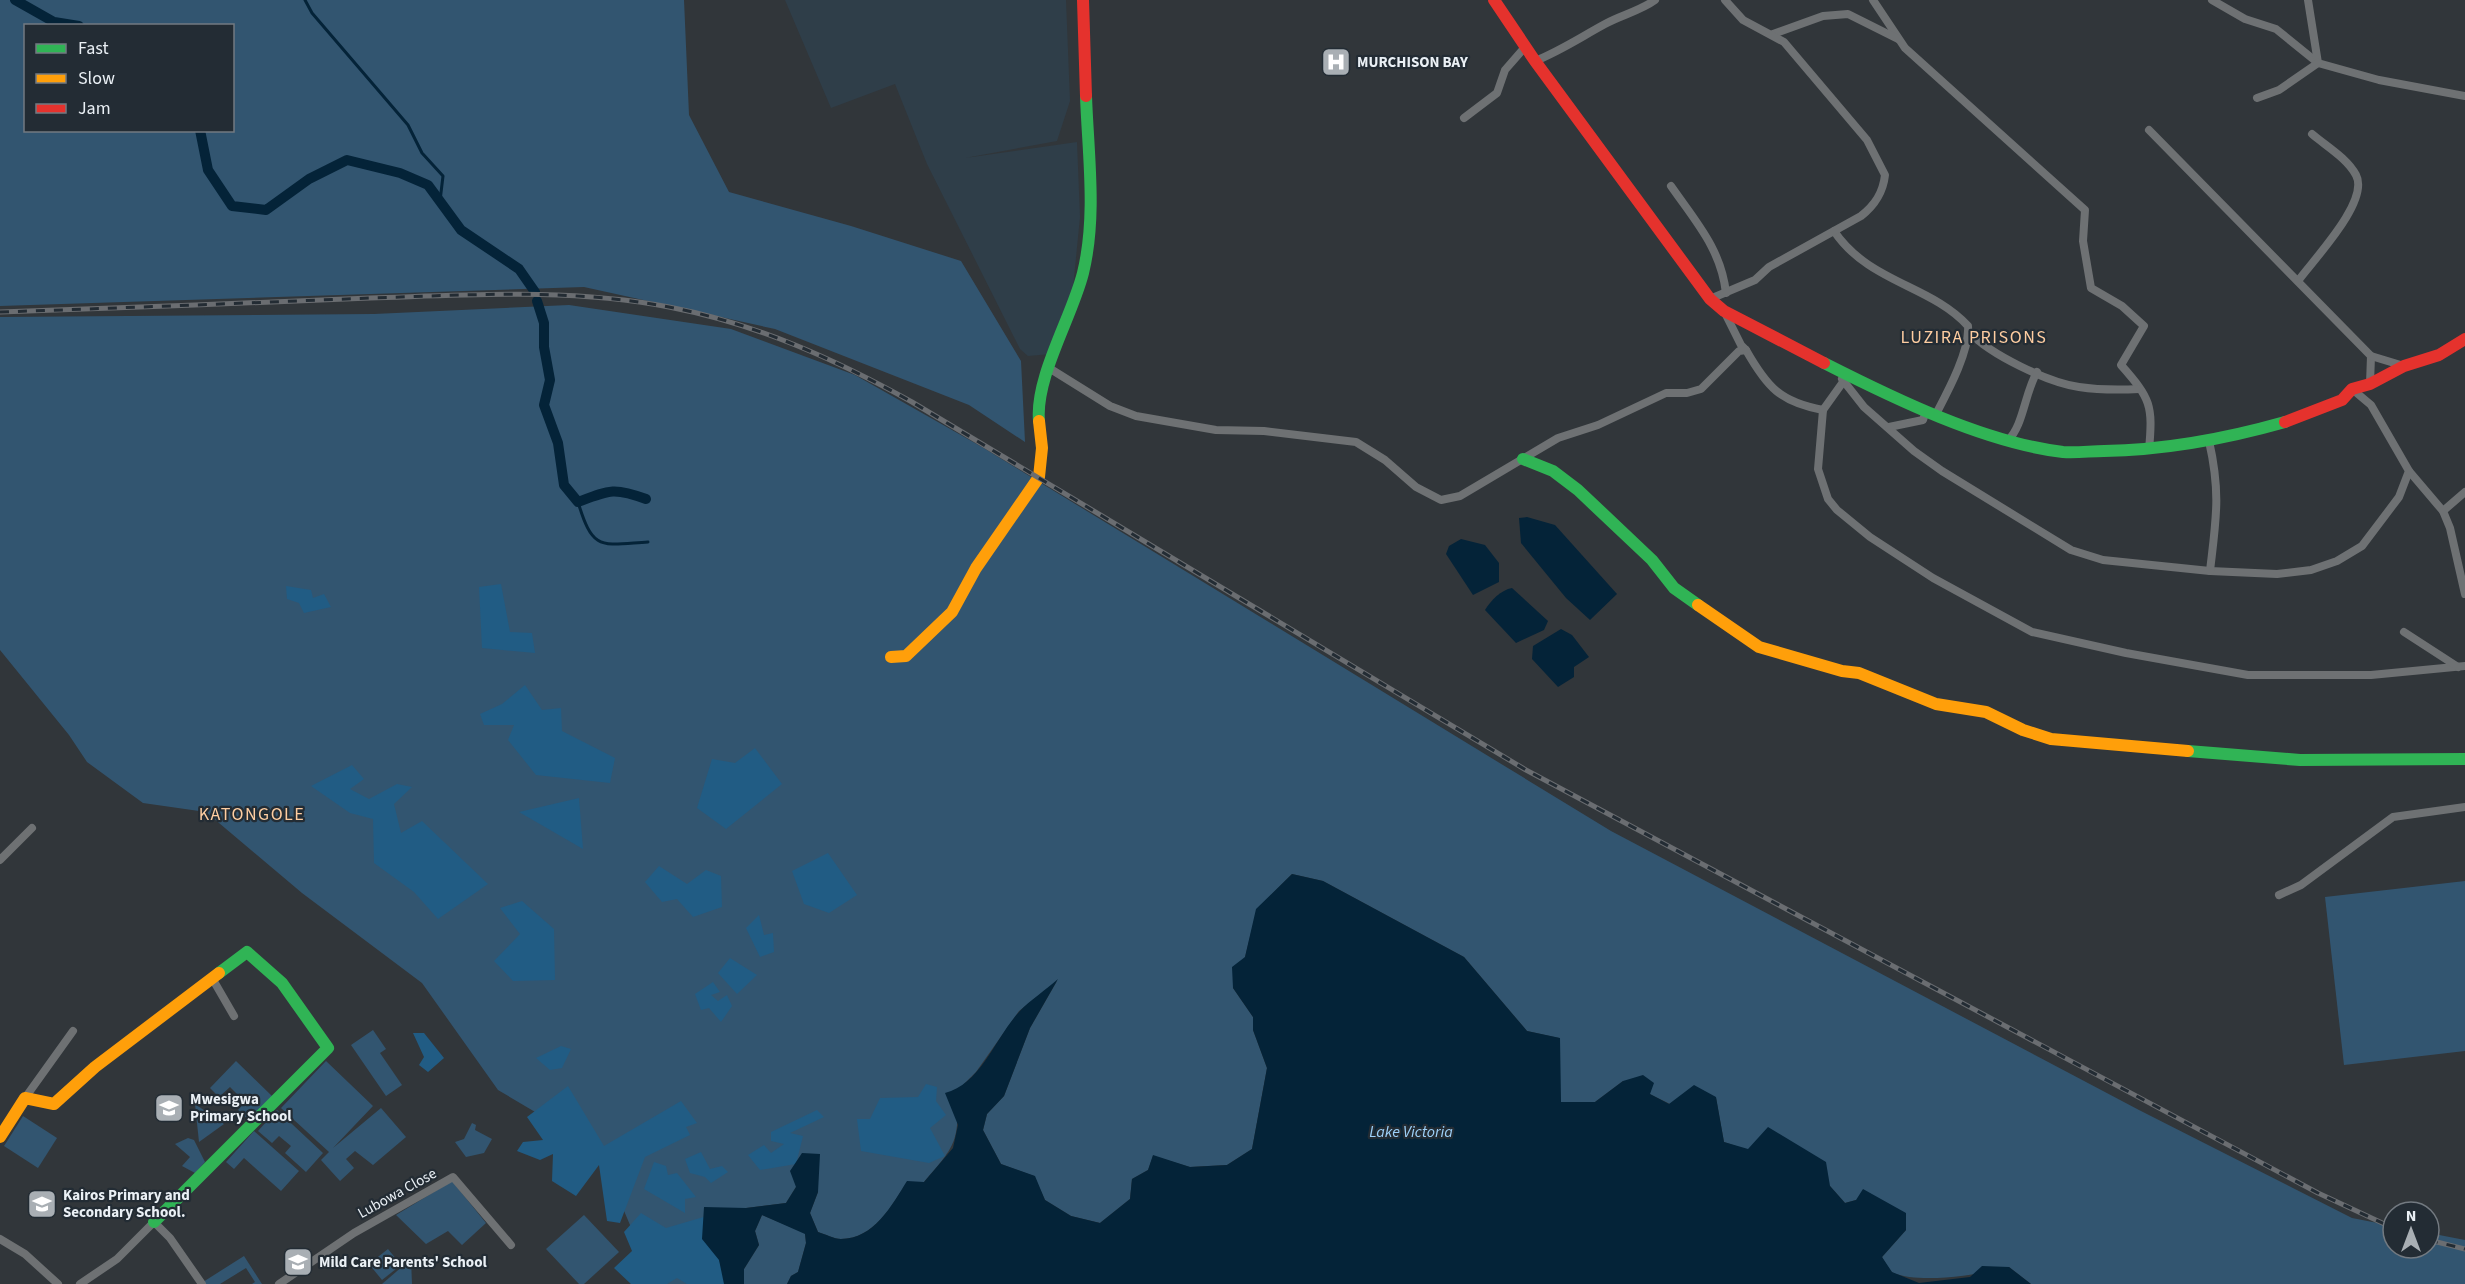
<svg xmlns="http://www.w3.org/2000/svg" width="2465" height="1284" viewBox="0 0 2465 1284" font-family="'Source Sans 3',sans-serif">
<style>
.built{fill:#2f3e49}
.green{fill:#325570;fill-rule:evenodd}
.forest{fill:#215c84}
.water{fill:#042338}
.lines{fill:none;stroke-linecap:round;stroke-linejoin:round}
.stream{stroke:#042338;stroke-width:3}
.canal{stroke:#042338;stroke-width:10}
.street{stroke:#6e7173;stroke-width:8}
.fast{stroke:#30b455;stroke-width:12}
.slow{stroke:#ff9f0a;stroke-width:12}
.jam{stroke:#e5322d;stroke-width:12}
.rail-casing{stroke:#6a6d71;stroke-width:5}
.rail{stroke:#232c34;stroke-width:3;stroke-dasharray:9;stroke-linecap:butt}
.labels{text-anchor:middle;stroke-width:4.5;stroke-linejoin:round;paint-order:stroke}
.poi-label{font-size:15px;font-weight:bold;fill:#eaf0f5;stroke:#232c34;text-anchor:start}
.street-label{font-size:15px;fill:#eaf0f5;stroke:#232c34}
.water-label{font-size:16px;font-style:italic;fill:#9dd0f8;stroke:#232c34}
.quarter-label{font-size:18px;letter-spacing:1.5px;fill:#fecda1;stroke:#232c34}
</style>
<rect width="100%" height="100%" fill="#31363a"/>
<path class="built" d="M 785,0 L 1066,0 L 1070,101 L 1057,141 L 965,158 L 1077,142 L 1080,217 L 1073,288 L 1051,354 L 1028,356 L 1020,349 L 927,164 L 895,84 L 831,108 Z"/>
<g class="green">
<path d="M 0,0 L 684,0 L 689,115 L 729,192 L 851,226 L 961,261 L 1021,361 L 1025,442 L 969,405 L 775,329 L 584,287 L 0,306 ZM 26,26 L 232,26 L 232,130 L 26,130 Z"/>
<path d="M 569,305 L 731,329 L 855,375 L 982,447 L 1611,831 L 2139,1110 L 2352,1218 L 2393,1226 L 2393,1248 L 2429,1248 L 2429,1233 L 2465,1240 L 2465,1284 L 2031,1284 L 2009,1267 C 1977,1275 1922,1284 1893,1273 C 1889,1270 1885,1262 1882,1257 L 1906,1230 L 1856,1200 L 1845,1203 L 1830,1186 L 1748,1150 L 1724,1142 L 1716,1098 L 1670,1104 L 1623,1081 L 1595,1102 L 1560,1102 L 1559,1038 L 1527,1031 L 1464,957 L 1323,881 L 1292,874 L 1257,909 L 1245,957 L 1233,988 L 1253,1017 L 1253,1030 L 1267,1068 L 1252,1149 L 1227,1165 L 1190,1167 L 1153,1156 L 1148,1170 L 1132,1179 L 1130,1199 L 1100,1223 L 1071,1216 L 1045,1200 L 1034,1176 L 1001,1164 L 983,1130 L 987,1114 L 1004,1096 L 1030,1028 L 1057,981 L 1019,1011 L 976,1072 L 958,1090 C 958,1142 958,1143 924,1182 L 907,1182 C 892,1205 874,1239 841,1239 C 834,1239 825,1234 818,1232 L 810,1213 L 818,1192 L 796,1187 L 786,1203 L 746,1208 L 704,1208 L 724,1284 L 633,1284 L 638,1244 L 598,1149 L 498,1090 L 422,983 L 302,893 L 206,812 L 143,803 L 87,762 L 69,735 L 0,650 L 0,317 L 374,314 Z"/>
<path d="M 2465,881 L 2465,1051 L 2344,1065 L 2325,897 Z"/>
<path d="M 373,1030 L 386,1049 L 380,1053 L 402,1085 L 386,1096 L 351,1045 Z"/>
<path d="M 236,1061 L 273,1097 L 250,1121 L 238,1110 L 245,1102 L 230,1087 L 219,1097 L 210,1088 Z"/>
<path d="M 326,1061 L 373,1106 L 333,1148 L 381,1108 L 406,1137 L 373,1165 L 355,1151 L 346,1159 L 354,1168 L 340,1181 L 321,1160 L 329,1152 L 281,1108 Z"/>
<path d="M 195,1104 L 224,1124 L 199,1142 Z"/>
<path d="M 277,1110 L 323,1153 L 306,1172 L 285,1153 L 291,1146 L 279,1136 L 272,1143 L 258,1131 Z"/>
<path d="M 23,1116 L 57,1138 L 38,1168 L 4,1146 Z"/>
<path d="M 472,1123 L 476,1125 L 475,1130 L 492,1139 L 484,1153 L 466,1157 L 455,1142 L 464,1139 Z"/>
<path d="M 254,1131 L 299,1171 L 281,1191 L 244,1158 L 234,1169 L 226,1162 Z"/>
<path d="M 188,1138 L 194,1140 L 205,1162 L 195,1173 L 182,1166 L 190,1157 L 175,1144 Z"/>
<path d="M 452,1181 L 486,1223 L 462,1245 L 448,1231 L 426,1244 L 396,1215 Z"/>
<path d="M 584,1215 L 619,1252 L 584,1284 L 579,1284 L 546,1249 Z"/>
<path d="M 762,1215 L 805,1233 L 806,1243 L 798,1272 L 791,1276 L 787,1284 L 744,1284 L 744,1269 L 759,1245 L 755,1231 Z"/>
<path d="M 388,1249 L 401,1265 L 382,1280 L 369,1264 Z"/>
<path d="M 244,1256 L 262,1284 L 252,1284 L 255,1282 L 246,1268 L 220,1284 L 204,1284 L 203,1282 Z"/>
<path d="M 411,1259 L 412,1284 L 382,1284 Z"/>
</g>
<g class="forest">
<path d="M 501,584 L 510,632 L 532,633 L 535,653 L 482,648 L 479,587 Z"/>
<path d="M 286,586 L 311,590 L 313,598 L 324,594 L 331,607 L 304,613 L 299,603 L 287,599 Z"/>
<path d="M 525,685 L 542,710 L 561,708 L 562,731 L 615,758 L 610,783 L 536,775 L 508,740 L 514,725 L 484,725 L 480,714 L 502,704 Z"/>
<path d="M 755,748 L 782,784 L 726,829 L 697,808 L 712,759 L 735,763 Z"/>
<path d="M 352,765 L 364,779 L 350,789 L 369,799 L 397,784 L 412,787 L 394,804 L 401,833 L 422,821 L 488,884 L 438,919 L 414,892 L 374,863 L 373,819 L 350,813 L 311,786 Z"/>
<path d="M 579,798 L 583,849 L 519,812 Z"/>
<path d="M 828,853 L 857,895 L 829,913 L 804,904 L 792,871 Z"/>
<path d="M 659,866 L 687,884 L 706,870 L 721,876 L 722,907 L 693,917 L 677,899 L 662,902 L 645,882 Z"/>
<path d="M 522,901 L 554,929 L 555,980 L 513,981 L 494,961 L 520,934 L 500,908 Z"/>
<path d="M 759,915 L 764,935 L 773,933 L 774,952 L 760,957 L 746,928 Z"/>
<path d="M 730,958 L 757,975 L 737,994 L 718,973 Z"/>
<path d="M 713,982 L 720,992 L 711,995 L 718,1001 L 727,995 L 732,1006 L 721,1022 L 709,1008 L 701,1010 L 695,994 Z"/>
<path d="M 413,1033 L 424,1033 L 444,1058 L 428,1072 L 419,1065 L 424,1057 Z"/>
<path d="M 561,1046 L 571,1049 L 562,1068 L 550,1070 L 536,1058 Z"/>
<path d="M 926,1084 L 937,1087 L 936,1101 L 946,1115 L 930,1128 L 945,1156 L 929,1163 L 861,1151 L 857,1119 L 870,1119 L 880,1098 L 918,1097 Z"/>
<path d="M 568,1086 L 604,1146 L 681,1101 L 697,1123 L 686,1127 L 690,1135 L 645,1157 L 620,1223 L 607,1221 L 599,1165 L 576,1196 L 552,1181 L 553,1154 L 540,1160 L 517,1151 L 523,1142 L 543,1140 L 527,1117 Z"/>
<path d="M 817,1110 L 824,1117 L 790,1133 L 803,1136 L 796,1164 L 760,1170 L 748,1155 L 764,1145 L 771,1153 L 784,1144 L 771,1141 L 771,1132 Z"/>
<path d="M 701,1152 L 710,1169 L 722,1166 L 728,1172 L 711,1183 L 705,1177 L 690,1173 L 685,1159 Z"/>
<path d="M 654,1162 L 666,1166 L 668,1175 L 677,1173 L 696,1197 L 685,1199 L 685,1213 L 644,1189 Z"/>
<path d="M 641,1213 L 666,1228 L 707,1216 L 726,1284 L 687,1284 L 677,1278 L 667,1284 L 631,1284 L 614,1268 L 632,1251 L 624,1232 Z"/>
</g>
<g class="water">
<path d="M 1527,517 L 1555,525 L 1617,594 L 1590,620 L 1566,598 L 1521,543 L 1519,518 Z"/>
<path d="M 1461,539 L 1485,545 L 1499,563 L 1499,582 L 1473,595 L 1446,554 L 1449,546 Z"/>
<path d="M 1512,588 L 1548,621 L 1544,630 L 1516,643 L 1485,610 C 1491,600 1501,590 1512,588 Z"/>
<path d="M 1561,629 L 1572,635 L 1589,657 L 1574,667 L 1574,677 L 1558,687 L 1532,659 L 1533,646 Z"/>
<path d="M 1292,874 L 1323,881 L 1464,957 L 1527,1031 L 1560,1038 L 1561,1102 L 1595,1102 L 1623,1081 L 1643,1075 L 1654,1083 L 1650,1094 L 1669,1104 L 1694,1085 L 1716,1097 L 1724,1142 L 1748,1149 L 1768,1127 L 1826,1162 L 1830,1186 L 1845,1203 L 1856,1200 L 1863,1189 L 1906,1213 L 1906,1230 L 1882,1257 L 1892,1272 L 1919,1283 L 1970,1277 L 1982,1266 L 2009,1267 L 2031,1284 L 787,1284 L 791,1276 L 798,1272 L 806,1243 L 805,1234 L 762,1215 L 755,1231 L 759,1245 L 744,1269 L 744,1284 L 724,1284 L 719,1260 L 702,1239 L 704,1207 L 746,1208 L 786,1203 L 796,1187 L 790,1171 L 802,1153 L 820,1154 L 818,1192 L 810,1213 L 818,1232 C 825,1234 834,1239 841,1239 C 874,1239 892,1205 907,1181 L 924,1182 L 953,1148 L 958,1125 L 945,1093 C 981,1084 995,1038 1019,1012 C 1030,1000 1046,990 1058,979 L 1030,1028 L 1004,1096 L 987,1114 L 983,1130 L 1001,1164 L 1035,1176 L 1045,1200 L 1071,1216 L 1100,1223 L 1130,1199 L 1132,1179 L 1148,1170 L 1153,1155 L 1190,1167 L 1227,1165 L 1252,1149 L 1267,1068 L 1253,1030 L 1253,1017 L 1233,988 L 1232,967 L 1245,957 L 1256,909 Z"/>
</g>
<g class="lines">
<g class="stream">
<path d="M 305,0 L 312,13 L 408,125 L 422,153 L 443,176 L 440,201"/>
<path d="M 578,502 C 593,552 601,545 648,542"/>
</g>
<g class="canal">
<path d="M 15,0 L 54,22 L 79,26"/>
<path d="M 200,130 L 208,170 L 232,206 L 266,210 L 309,179 L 347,160 L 400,173 L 428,185 L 461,230 L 519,269 L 535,292"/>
<path d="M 537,301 L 544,323 L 544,347 L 550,380 L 544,405 L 558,443 L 564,485 L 578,502 C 609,490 614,487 646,499"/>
</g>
<g class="street">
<path d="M 1873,0 L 1905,48 L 2085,210 L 2083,241 L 2091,288 L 2122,306 L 2144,326 L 2121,365 C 2151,399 2153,405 2149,450"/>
<path d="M 2212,0 L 2245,19 L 2276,29 L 2318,63 L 2379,80 L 2465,96"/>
<path d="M 2308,0 L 2318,63"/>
<path d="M 1773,34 L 1823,16 L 1848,14 L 1898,39"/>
<path d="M 1535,61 C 1560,51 1581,37 1605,24 C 1621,15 1640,11 1655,0"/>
<path d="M 2257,98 L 2279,90 L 2318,63"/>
<path d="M 1464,118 L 1497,93 L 1505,70 L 1525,47"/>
<path d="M 2149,130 L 2371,356 L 2370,384"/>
<path d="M 1671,186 C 1696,222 1721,249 1726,293"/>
<path d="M 1834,231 C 1869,283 1931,285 1968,326 C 1970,351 1947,393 1936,414"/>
<path d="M 2298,281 C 2314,259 2370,201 2356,175 C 2347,158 2326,146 2312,134"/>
<path d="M 1710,299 L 1755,280 L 1769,267 L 1861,216 C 1875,205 1883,193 1885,175 L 1867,140 L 1784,42 L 1743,20 L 1725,0"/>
<path d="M 1969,332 C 1991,355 2047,382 2079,387 C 2099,390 2119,390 2139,389"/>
<path d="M 1746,350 C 1767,387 1780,402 1823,410"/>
<path d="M 2371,356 L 2404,366"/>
<path d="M 1049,368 L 1110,406 L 1136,416 L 1216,430 L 1264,431 L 1356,442 L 1385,460 L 1416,487 L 1441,500 L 1460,496 L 1558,438 L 1598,425 L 1666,393 L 1687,393 L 1701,389 L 1739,351 L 1746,350 L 1741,345 L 1724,311"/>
<path d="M 1842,379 L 1864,407 L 1914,451 L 1942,471 L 2071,550 L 2103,560 L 2210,571 L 2277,574 L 2311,570 L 2337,561 L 2362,546 L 2399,497 L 2409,471 L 2371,405 L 2352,389"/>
<path d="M 1843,382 L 1823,410 L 1818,469 L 1828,499 L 1837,510 L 1870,537 L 1933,578 L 2032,632 L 2126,653 L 2248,675 L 2371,675 L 2465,666"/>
<path d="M 1889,427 L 1923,420 L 1926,411"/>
<path d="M 2008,440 C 2023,427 2025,392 2037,372"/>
<path d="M 2209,441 C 2221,494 2216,519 2210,571"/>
<path d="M 2409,471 L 2443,511"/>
<path d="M 2465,492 L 2443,511 L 2450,528 L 2465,594"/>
<path d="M 2404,632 L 2458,667"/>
<path d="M 0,860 L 32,828"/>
<path d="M 2279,895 L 2301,885 L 2393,817 L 2465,807"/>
<path d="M 212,978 L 234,1016"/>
<path d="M 25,1098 L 73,1031"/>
<path d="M 0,1239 L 25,1254 L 58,1284"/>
<path d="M 80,1284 L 117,1259 L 154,1222 L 170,1238 L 202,1284"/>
<path d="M 279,1284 L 354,1233 L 453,1177 L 511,1245"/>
</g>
<g class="fast">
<path d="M 1824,363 C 1893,398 1985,443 2063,452 C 2077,453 2091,451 2104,451 C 2166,450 2225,439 2285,422"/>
<path d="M 1039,421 C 1035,377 1072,317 1083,273 C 1097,216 1088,154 1086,96"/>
<path d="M 1523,459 L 1553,471 L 1578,490 L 1652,560 L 1674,588 L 1698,605"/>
<path d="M 2188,751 L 2300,760 L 2465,759"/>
<path d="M 154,1222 L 328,1048 L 282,983 L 247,952 L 219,973"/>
</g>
<g class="slow">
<path d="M 1698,605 L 1759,647 L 1842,671 L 1859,673 L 1936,704 L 1986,712 L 2023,730 L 2051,739 L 2188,751"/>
<path d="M 891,657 L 906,656 L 952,612 L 976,568 L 1039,477 L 1042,448 L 1039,421"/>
<path d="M 0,1137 L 25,1098 L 54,1104 L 95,1067 L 219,973"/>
</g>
<g class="jam">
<path d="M 1083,0 L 1086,96"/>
<path d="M 1494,0 L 1535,61 L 1710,299 L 1724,311 L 1824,363"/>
<path d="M 2285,422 L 2342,400 L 2352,389 L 2370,384 L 2404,366 L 2439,355 L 2465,339"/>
</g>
<g class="rail-casing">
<g id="rail">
<path d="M 0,312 C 123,308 247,303 370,298 C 470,295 570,288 669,307 C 757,324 835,359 912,402 L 1526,770 L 2318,1193 L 2393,1228"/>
<path d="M 2429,1240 L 2465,1249"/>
</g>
</g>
<use href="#rail" class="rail"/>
</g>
<defs>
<g id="hospital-square" transform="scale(1.5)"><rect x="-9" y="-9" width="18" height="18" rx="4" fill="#a9afb4" stroke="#232c34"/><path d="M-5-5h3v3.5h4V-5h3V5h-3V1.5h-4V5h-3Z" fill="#fff"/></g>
<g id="school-square" transform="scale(1.5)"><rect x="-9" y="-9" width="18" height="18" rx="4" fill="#a9afb4" stroke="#232c34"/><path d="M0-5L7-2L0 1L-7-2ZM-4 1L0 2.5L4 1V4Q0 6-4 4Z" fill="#fff"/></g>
</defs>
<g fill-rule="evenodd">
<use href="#hospital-square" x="1336" y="62"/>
<use href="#school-square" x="169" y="1108"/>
<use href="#school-square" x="42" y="1204"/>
<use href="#school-square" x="298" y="1262"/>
</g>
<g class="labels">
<g class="poi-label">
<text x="1357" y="67">MURCHISON BAY</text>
<text x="190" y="1104">Mwesigwa<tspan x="190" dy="17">Primary School</tspan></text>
<text x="63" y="1200">Kairos Primary and<tspan x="63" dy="17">Secondary School.</tspan></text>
<text x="319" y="1267">Mild Care Parents' School</text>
</g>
<g class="street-label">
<text transform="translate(397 1193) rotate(-29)" y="5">Lubowa Close</text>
</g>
<g class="water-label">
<text x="1411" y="1137">Lake Victoria</text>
</g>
<g class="quarter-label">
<text x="1974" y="343">LUZIRA PRISONS</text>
<text x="252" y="820">KATONGOLE</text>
</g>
</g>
<rect x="24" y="24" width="210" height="108" fill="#232c34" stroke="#737a81" stroke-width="1.5"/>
<rect x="36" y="44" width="30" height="9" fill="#30b455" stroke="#737a81" stroke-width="1.5"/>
<text x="78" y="54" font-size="18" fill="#eaf0f5">Fast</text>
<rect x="36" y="74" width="30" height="9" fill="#ff9f0a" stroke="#737a81" stroke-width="1.5"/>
<text x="78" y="84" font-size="18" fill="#eaf0f5">Slow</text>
<rect x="36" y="104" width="30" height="9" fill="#e5322d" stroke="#737a81" stroke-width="1.5"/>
<text x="78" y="114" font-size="18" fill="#eaf0f5">Jam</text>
<g transform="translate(2411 1230)"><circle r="28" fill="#232c34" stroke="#737a81" stroke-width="1.5"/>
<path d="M0-4.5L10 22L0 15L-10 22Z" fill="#a9afb4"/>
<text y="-9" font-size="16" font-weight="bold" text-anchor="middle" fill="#eaf0f5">N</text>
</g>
</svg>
